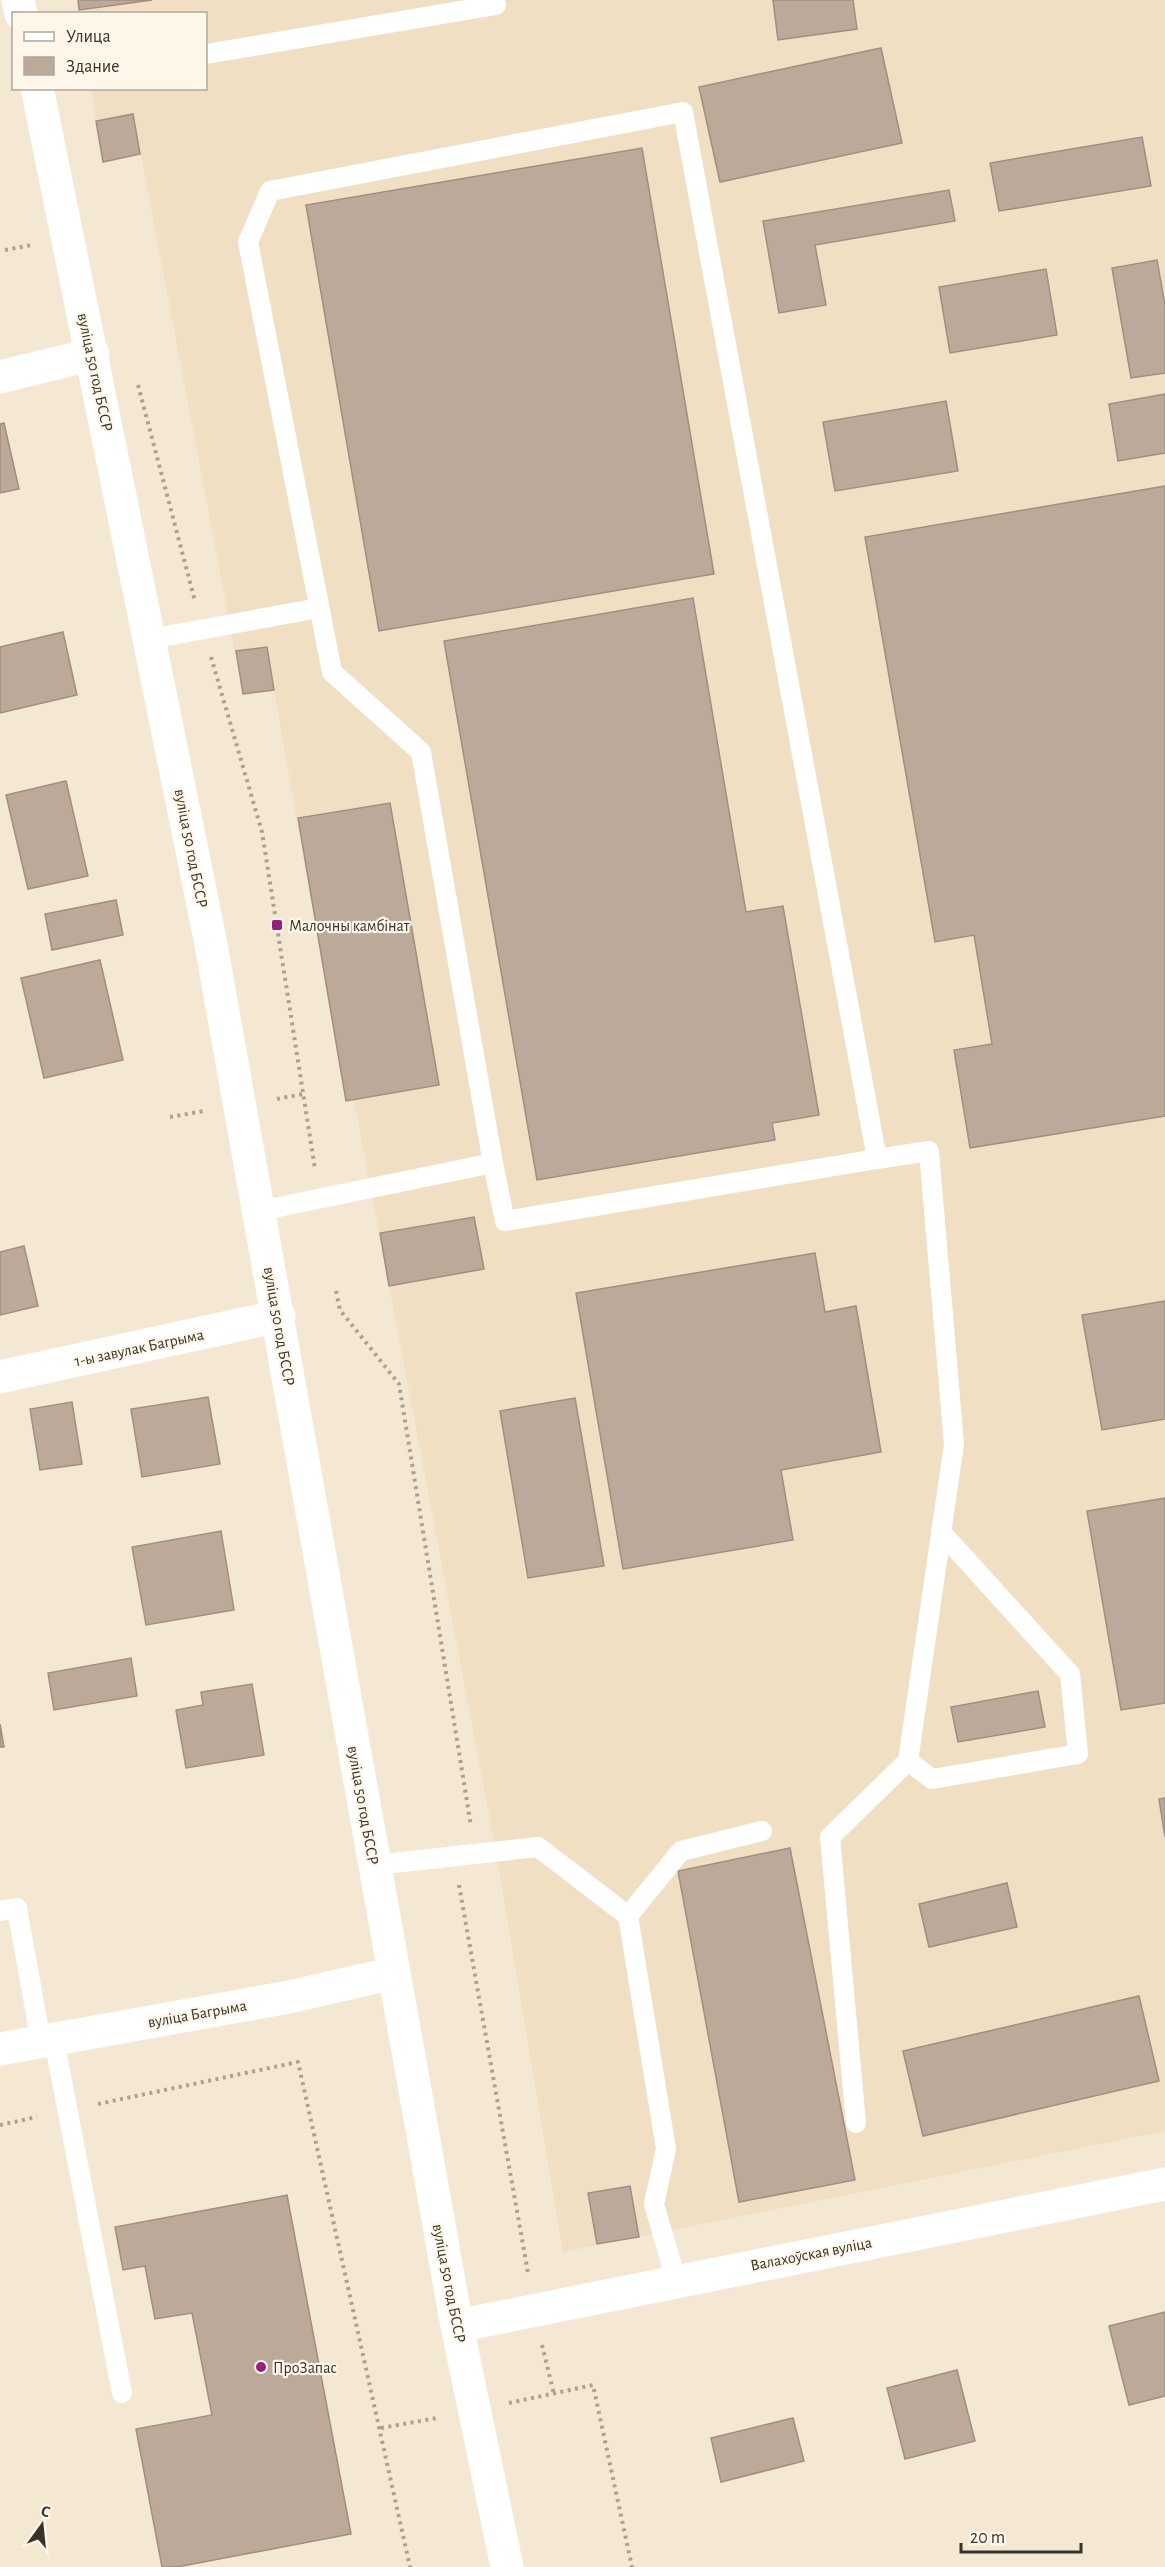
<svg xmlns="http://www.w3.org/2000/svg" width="1165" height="2567" viewBox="0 0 1165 2567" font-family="'Alegreya Sans',sans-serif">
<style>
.built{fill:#f0dfc3}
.building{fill:#bda99a;stroke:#a18e7f;stroke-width:1.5}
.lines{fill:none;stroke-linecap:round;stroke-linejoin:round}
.path{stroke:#aaa190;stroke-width:4;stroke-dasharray:3 4.5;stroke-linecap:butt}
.service{stroke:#fff;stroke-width:20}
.minor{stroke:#fff;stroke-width:33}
.tertiary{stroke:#fff;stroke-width:33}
.secondary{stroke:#fff;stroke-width:33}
.poi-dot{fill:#93207e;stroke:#fef6e9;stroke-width:2}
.labels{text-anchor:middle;stroke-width:4.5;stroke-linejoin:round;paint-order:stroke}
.street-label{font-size:16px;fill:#37332a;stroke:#fef6e9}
.poi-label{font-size:16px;fill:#37332a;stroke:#fef6e9;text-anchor:start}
</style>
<rect width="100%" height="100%" fill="#f5e8d3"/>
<path class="built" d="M 78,0 L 1165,0 L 1165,2131 L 563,2252 L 496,1852 L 354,1100 L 346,1101 L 274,690 L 243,694 L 141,155 L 103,162 L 96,121 L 91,89 L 206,88 L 206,14 L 80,13 Z"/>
<g class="building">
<path d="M 78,0 L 152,0 L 79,10 Z"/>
<path d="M 773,0 L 853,0 L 857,29 L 778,40 Z"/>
<path d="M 881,48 L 902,143 L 720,182 L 699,87 Z"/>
<path d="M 133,114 L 140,154 L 103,162 L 96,121 Z"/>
<path d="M 1142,137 L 1151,186 L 999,211 L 990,163 Z"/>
<path d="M 642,148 L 714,574 L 379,631 L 306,205 Z"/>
<path d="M 949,190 L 955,221 L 815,245 L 826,305 L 779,313 L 763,221 Z"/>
<path d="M 1157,260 L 1165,305 L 1165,373 L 1131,378 L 1112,268 Z"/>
<path d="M 1046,269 L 1057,335 L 950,353 L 939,287 Z"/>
<path d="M 1165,394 L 1165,453 L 1118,461 L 1109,404 Z"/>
<path d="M 946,401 L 958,471 L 835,491 L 823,422 Z"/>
<path d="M 4,423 L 19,489 L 0,493 L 0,424 Z"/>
<path d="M 1165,486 L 1165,1116 L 970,1148 L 954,1050 L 992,1044 L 974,935 L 935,942 L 865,537 Z"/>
<path d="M 693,598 L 746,912 L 783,906 L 819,1115 L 772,1123 L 775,1140 L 537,1180 L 444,641 Z"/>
<path d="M 63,632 L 77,695 L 0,713 L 0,647 Z"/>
<path d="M 267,647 L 274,690 L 243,694 L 236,651 Z"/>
<path d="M 66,781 L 88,876 L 28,889 L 6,795 Z"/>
<path d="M 390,803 L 439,1085 L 346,1101 L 298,818 Z"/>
<path d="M 116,900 L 123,935 L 52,950 L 45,914 Z"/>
<path d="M 100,960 L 123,1060 L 44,1078 L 21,978 Z"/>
<path d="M 474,1217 L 484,1269 L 389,1286 L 380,1233 Z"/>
<path d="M 24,1246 L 38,1306 L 0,1315 L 0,1252 Z"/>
<path d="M 815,1253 L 825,1312 L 856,1306 L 881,1452 L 781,1470 L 793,1540 L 623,1569 L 576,1293 Z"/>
<path d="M 1165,1301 L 1165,1419 L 1102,1430 L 1082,1315 Z"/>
<path d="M 208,1397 L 220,1464 L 142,1477 L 131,1409 Z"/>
<path d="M 575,1398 L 604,1566 L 528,1578 L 500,1411 Z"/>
<path d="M 72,1402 L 82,1464 L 40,1470 L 30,1409 Z"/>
<path d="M 1165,1498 L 1165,1703 L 1121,1710 L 1087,1511 Z"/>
<path d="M 221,1531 L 234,1610 L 146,1625 L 132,1547 Z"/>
<path d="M 131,1658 L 137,1696 L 54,1710 L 48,1673 Z"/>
<path d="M 252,1684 L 264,1755 L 186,1768 L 176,1710 L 203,1705 L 201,1692 Z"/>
<path d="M 1038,1691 L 1045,1727 L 958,1742 L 951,1707 Z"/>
<path d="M 0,1724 L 4,1747 L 0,1747 Z"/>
<path d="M 1165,1798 L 1165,1837 L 1159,1799 Z"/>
<path d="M 790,1848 L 855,2180 L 739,2202 L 678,1871 Z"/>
<path d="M 1007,1883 L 1017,1927 L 929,1947 L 919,1904 Z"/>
<path d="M 1139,1996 L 1159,2081 L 923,2136 L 903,2051 Z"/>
<path d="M 630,2186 L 639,2237 L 597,2244 L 588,2193 Z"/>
<path d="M 287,2195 L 351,2534 L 177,2567 L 162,2567 L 136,2429 L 212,2415 L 192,2313 L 155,2319 L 145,2266 L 123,2270 L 115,2227 Z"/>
<path d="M 1165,2312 L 1165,2396 L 1129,2405 L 1109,2326 Z"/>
<path d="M 957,2370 L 975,2441 L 905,2459 L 887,2388 Z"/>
<path d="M 793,2418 L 804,2461 L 721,2482 L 711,2438 Z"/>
</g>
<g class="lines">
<g class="path">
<path d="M 5,250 L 32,245"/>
<path d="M 138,385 L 195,601"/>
<path d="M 211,657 L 262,832 L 315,1169"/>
<path d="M 277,1099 L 303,1094"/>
<path d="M 170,1117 L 204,1111"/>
<path d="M 336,1291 L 340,1310 L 399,1384 L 471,1826"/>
<path d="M 459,1885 L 528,2273"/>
<path d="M 98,2104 L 298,2062 L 410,2567"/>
<path d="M 0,2125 L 37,2117"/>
<path d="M 542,2345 L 554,2394"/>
<path d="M 509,2403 L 593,2385 L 632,2567"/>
<path d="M 381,2428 L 437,2418"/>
</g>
<g class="service">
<path d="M 206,54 L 496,5"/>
<path d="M 150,639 L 319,608"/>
<path d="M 259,1211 L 493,1163 L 505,1221 L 877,1159 L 683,112 L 270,191 L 248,242 L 332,672 L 421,752 L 493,1163"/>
<path d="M 908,1761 L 932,1779 L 1078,1754 L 1070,1674 L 941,1532"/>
<path d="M 375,1865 L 538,1847 L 628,1916"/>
<path d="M 0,1911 L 17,1908 L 41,2042"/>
<path d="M 54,2040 L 122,2393"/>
<path d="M 856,2123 L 830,1837 L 908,1761 L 954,1444 L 929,1151 L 877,1159"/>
<path d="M 676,2280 L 654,2204 L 666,2149 L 628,1916 L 681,1851 L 762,1831"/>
</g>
<g class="minor">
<path d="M 0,377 L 93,354"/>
<path d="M 0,1377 L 279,1316"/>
<path d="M 457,2326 L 1165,2184"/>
</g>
<path class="tertiary" d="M 0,2049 L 289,1997 L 394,1973"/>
<g class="secondary">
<path d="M 18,0 L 21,14"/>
<path d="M 37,88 L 210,939 L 457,2326 L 507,2567"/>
</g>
</g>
<g class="poi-dot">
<rect x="271" y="919" width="12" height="12" rx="3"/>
<circle cx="261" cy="2367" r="6"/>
</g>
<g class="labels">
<g class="street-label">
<text transform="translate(96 372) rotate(78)" y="6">вуліца 50 год БССР</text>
<text transform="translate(192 848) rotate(79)" y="6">вуліца 50 год БССР</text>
<text transform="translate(280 1326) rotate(80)" y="6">вуліца 50 год БССР</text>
<text transform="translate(139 1347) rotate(-12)" y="6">1-ы завулак Багрыма</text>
<text transform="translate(364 1805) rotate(80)" y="6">вуліца 50 год БССР</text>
<text transform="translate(197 2013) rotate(-10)" y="6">вуліца Багрыма</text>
<text transform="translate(811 2253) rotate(-11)" y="6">Валахоўская вуліца</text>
<text transform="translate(450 2283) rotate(79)" y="6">вуліца 50 год БССР</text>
</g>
<g class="poi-label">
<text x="289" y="931">Малочны камбінат</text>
<text x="273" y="2373">ПроЗапас</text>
</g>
</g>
<rect x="12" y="12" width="195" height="78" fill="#fef6e9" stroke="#aea89d" stroke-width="1.5"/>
<rect x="24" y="32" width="30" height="9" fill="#ffffff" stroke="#aea89d" stroke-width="1.5"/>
<text x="66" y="42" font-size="18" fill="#37332a">Улица</text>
<rect x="24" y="57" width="30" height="18" fill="#bda99a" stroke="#aea89d" stroke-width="1.5"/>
<text x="66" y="72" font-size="18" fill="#37332a">Здание</text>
<g transform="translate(42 2525) rotate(15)" stroke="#fef6e9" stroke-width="4.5" paint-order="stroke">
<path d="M0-4.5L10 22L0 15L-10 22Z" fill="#37332a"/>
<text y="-9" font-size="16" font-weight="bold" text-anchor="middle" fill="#37332a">С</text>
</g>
<path d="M961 2543v9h120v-9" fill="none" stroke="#37332a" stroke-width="3"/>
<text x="970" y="2543" font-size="18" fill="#37332a" stroke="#fef6e9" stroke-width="4.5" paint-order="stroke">20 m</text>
</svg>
